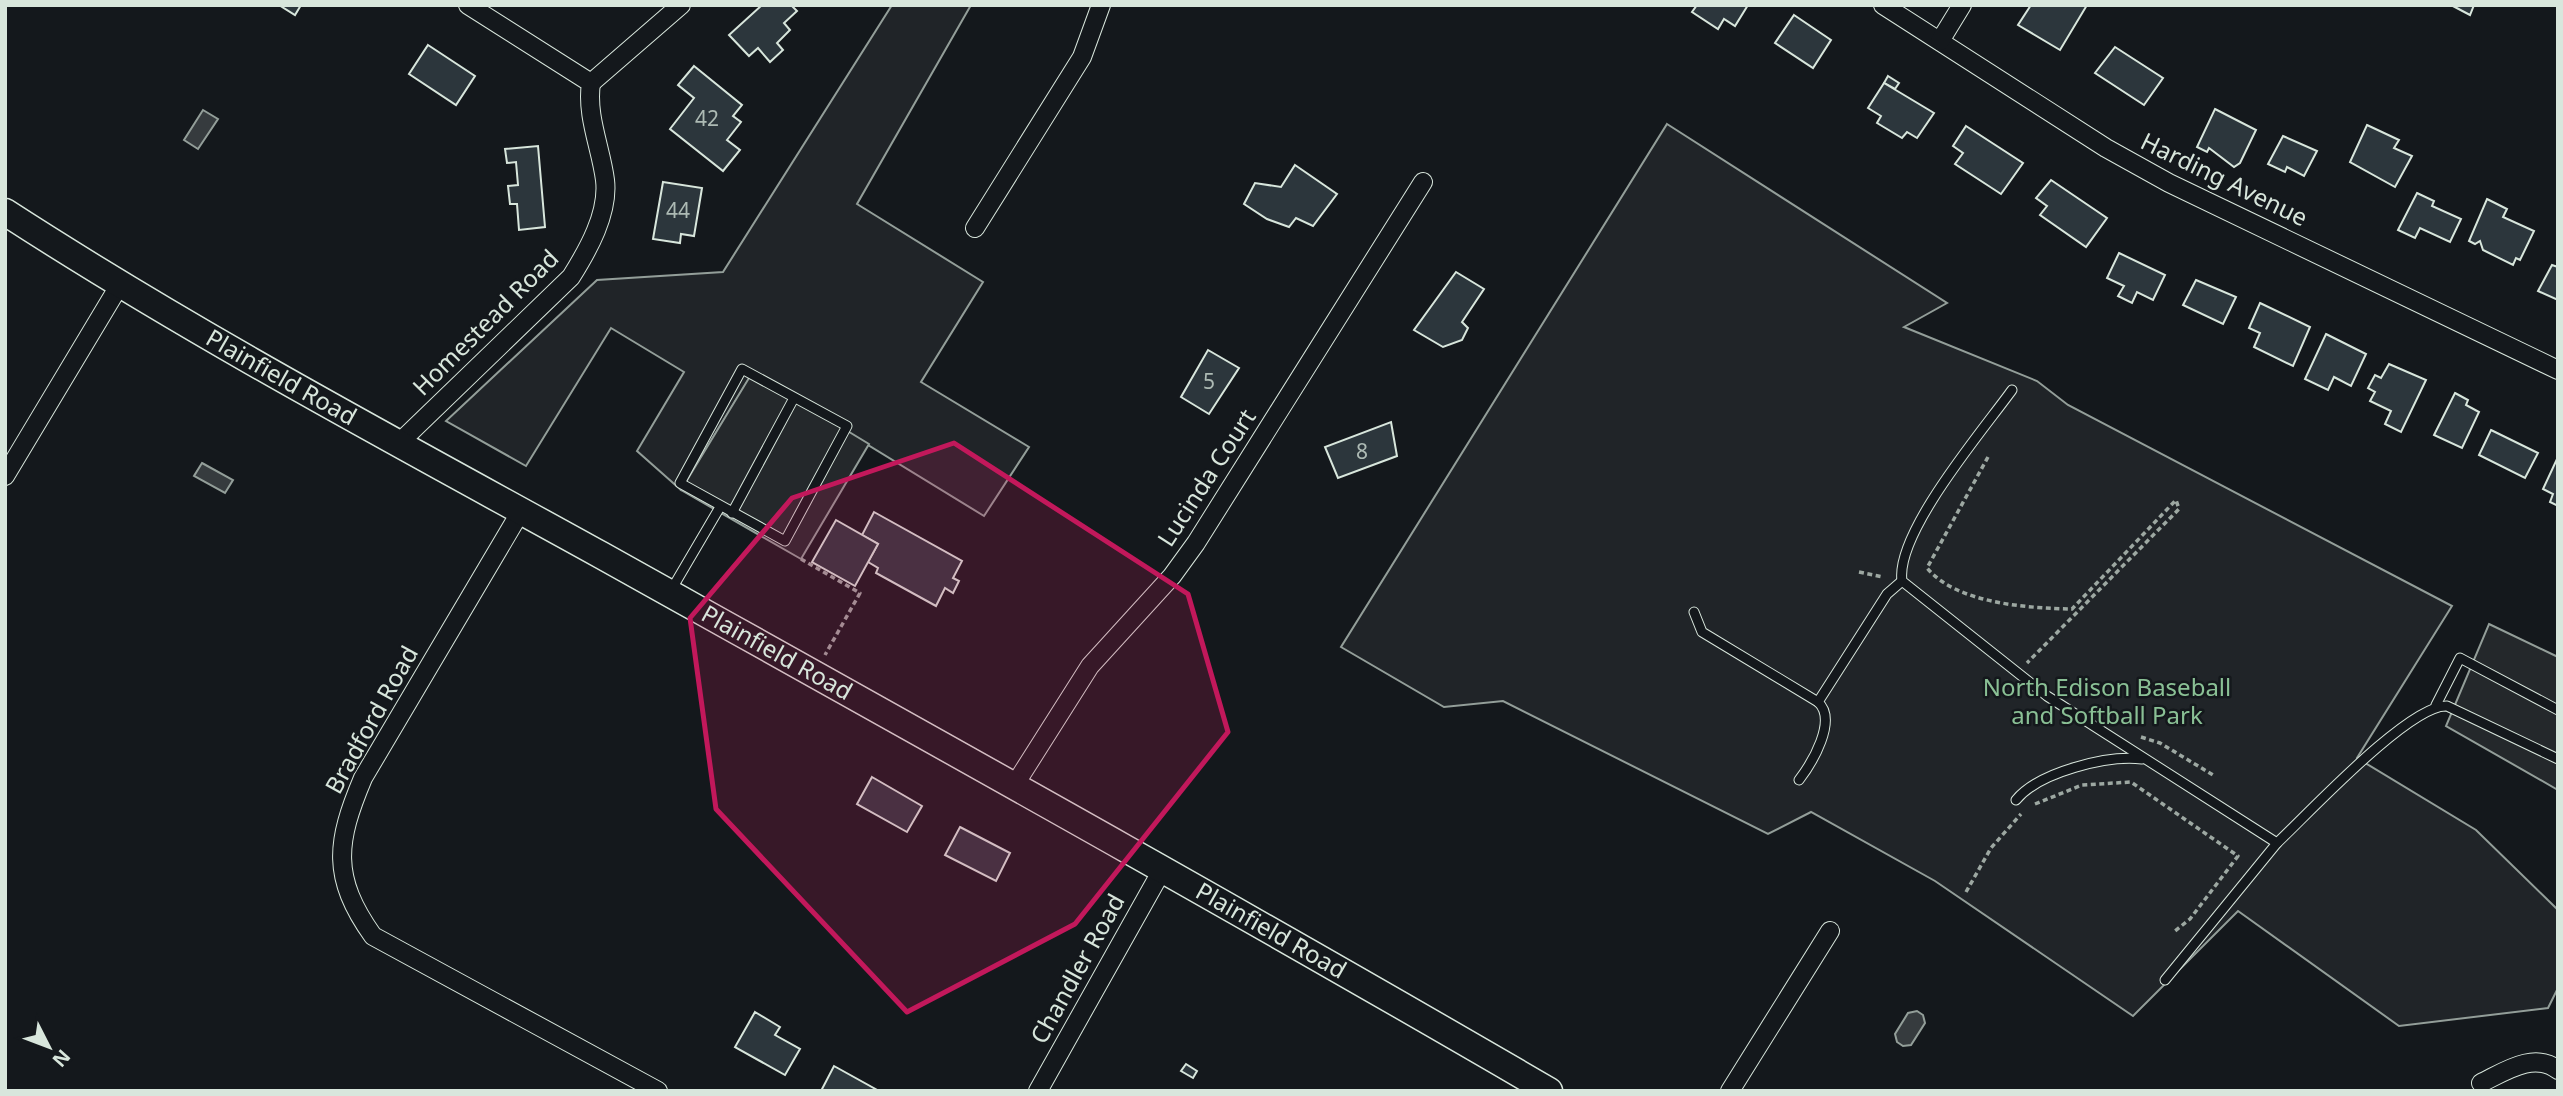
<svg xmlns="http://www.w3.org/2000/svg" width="2563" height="1096" viewBox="0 0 2563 1096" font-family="'Noto Sans',sans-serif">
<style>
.green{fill:#202428;stroke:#939e99;stroke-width:2}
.parking{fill:#24282b;stroke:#939e99;stroke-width:2}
.water{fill:#363b3e;stroke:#939e99;stroke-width:2}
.building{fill:#2c363c;stroke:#d8e6dc;stroke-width:2}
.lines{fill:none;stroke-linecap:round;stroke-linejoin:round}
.lane-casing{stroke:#d8e6dc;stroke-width:11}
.street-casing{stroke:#d8e6dc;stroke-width:20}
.secondary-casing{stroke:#d8e6dc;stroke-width:29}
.path{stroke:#9da8a2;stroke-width:3.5;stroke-dasharray:5 3.5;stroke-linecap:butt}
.lane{stroke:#14181c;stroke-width:9}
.street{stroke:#14181c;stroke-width:18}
.secondary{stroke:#14181c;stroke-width:26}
.marked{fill:#c2185b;fill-opacity:0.2;stroke:#c2185b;stroke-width:5;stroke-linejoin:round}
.labels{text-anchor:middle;stroke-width:5;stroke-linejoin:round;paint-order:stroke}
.number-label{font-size:21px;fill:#adbab4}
.street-label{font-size:24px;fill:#d8e6dc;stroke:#14181c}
.park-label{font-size:24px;fill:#8ac095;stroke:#14181c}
</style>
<rect width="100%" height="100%" fill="#14181c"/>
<g class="green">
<path d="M 892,5 L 971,5 L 857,204 L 983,282 L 921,382 L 1029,447 L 984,516 L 752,374 L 681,490 L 637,451 L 684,372 L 611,328 L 526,466 L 446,421 L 597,280 L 723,272 Z"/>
<path d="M 1667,124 L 1947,303 L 1904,327 L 2037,381 L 2068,405 L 2452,606 L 2357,758 L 2476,830 L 2558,910 L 2558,988 L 2548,1008 L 2399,1026 L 2238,911 L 2133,1016 L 1935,881 L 1811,812 L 1768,834 L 1503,701 L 1444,707 L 1341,647 Z"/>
</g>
<g class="parking">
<path d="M 752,373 L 869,444 L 801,559 L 681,490 Z"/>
<path d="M 2489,624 L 2558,657 L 2558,790 L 2446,726 Z"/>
</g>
<g class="water">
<path d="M 203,110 L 218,119 L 198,149 L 184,140 Z"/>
<path d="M 202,463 L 233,480 L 225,493 L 194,476 Z"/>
<path d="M 1917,1011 L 1923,1015 L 1925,1023 L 1911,1045 L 1903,1046 L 1897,1042 L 1895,1034 L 1908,1013 Z"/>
</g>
<g class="building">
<path d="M 279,5 L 301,5 L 295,15 Z"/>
<path d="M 762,5 L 791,5 L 797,11 L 784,23 L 790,30 L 777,43 L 783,50 L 770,62 L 758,48 L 749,56 L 729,35 Z"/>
<path d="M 1697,5 L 1748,5 L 1735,26 L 1724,19 L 1718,29 L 1692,12 Z"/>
<path d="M 2031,5 L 2087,5 L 2060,50 L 2018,25 Z"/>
<path d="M 2451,5 L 2474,5 L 2470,15 Z"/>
<path d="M 1794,15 L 1831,40 L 1813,68 L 1775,43 Z"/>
<path d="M 428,45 L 475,76 L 456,105 L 409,74 Z"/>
<path d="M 2115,47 L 2163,78 L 2144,105 L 2095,73 Z"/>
<path d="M 694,66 L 742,105 L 733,116 L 741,122 L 727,140 L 740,150 L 723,171 L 670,129 L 694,98 L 678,85 Z"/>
<path d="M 1888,76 L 1899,83 L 1895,89 L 1884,83 Z"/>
<path d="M 1884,83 L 1934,113 L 1917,138 L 1907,132 L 1902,138 L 1877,123 L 1881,116 L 1868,108 Z"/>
<path d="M 2215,109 L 2256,130 L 2240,163 L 2234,167 L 2209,148 L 2207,152 L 2197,147 Z"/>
<path d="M 2367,125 L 2399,140 L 2394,148 L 2412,156 L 2395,187 L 2350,162 Z"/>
<path d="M 1966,126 L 2023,163 L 2001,194 L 1955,164 L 1963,153 L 1953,146 Z"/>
<path d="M 2283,136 L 2317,151 L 2304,176 L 2287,167 L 2285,172 L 2268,164 Z"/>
<path d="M 538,146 L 545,227 L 519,230 L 517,204 L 510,204 L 508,186 L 518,185 L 516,162 L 507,163 L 505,149 Z"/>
<path d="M 1295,165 L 1337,194 L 1313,226 L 1296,218 L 1289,227 L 1267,219 L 1244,204 L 1255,183 L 1281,187 Z"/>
<path d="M 2051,180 L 2107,218 L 2086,247 L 2040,215 L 2047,206 L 2036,198 Z"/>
<path d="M 663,182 L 702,188 L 694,236 L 681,234 L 680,243 L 653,239 Z"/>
<path d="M 2417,193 L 2434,201 L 2432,206 L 2461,219 L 2450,242 L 2420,228 L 2415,238 L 2398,230 Z"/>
<path d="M 2487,199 L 2507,209 L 2503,217 L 2534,231 L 2520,260 L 2516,258 L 2513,265 L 2483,250 L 2480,241 L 2475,244 L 2469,241 Z"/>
<path d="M 2119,253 L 2165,275 L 2153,300 L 2137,292 L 2132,303 L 2118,296 L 2124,286 L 2107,278 Z"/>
<path d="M 2552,265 L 2558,267 L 2558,300 L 2538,291 Z"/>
<path d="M 1456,272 L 1484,289 L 1462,322 L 1468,328 L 1462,340 L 1443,347 L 1414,330 Z"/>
<path d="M 2196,280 L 2236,297 L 2223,324 L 2183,305 Z"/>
<path d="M 2260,303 L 2310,327 L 2293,366 L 2254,347 L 2260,333 L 2249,328 Z"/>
<path d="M 2326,334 L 2366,354 L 2351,386 L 2334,377 L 2328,390 L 2305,379 Z"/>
<path d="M 1208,350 L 1239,368 L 1209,414 L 1181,397 Z"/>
<path d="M 2389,364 L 2426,380 L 2401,432 L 2385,424 L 2391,411 L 2370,401 L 2375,392 L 2368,388 L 2375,375 L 2381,378 Z"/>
<path d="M 2455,393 L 2468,400 L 2466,405 L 2479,412 L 2462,448 L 2434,435 Z"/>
<path d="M 1391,422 L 1397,456 L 1338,478 L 1325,447 Z"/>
<path d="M 2491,430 L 2538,453 L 2525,478 L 2479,455 Z"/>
<path d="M 2557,459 L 2558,460 L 2558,506 L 2550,502 L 2553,494 L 2543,489 Z"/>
<path d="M 874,512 L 962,561 L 953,578 L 959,581 L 953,593 L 945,588 L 936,606 L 876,573 L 878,568 L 868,562 L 878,544 L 862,535 Z"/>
<path d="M 836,520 L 878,544 L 855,586 L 812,562 Z"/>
<path d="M 872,777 L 922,806 L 907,832 L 857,804 Z"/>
<path d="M 960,827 L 1010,853 L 996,881 L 945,855 Z"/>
<path d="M 755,1012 L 780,1027 L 775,1035 L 800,1049 L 785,1075 L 735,1047 Z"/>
<path d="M 1186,1064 L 1197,1071 L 1193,1078 L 1181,1071 Z"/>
<path d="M 834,1066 L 879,1091 L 821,1091 Z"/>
</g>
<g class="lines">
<g class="lane-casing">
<g id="lane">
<path d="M 742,369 L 847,426 L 785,541 L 680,483 Z"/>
<path d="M 2012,390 C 1984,429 1895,533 1902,581 L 2047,696 L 2277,843 C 2308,814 2410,704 2447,706 L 2558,759"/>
<path d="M 732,513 L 794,398"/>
<path d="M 670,592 L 720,507"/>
<path d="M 1694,612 L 1702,632 L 1818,702 L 1887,594 L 1902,581"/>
<path d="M 2436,705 L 2460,658 L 2558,710"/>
<path d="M 1799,780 C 1812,763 1838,720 1818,702"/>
<path d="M 2016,800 C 2039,772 2107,755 2142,759"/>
<path d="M 2165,980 L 2277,843"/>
</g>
</g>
<g class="street-casing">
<g id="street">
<path d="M 1883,5 L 2106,148 L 2169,183 L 2558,370"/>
<path d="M 1940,41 L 1962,5"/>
<path d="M 591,83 L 681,5"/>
<path d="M 975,228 L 1082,57 L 1101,5"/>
<path d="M 399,443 L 571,277 C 588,250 609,213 605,180 C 601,148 586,116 591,83 L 468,5"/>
<path d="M 5,476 L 119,286"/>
<path d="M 521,511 L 363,778 C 336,842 331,877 373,936 L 658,1091"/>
<path d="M 1014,786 L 1090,666 L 1172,576 L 1196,543 L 1423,182"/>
<path d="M 2481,1083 C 2504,1072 2534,1051 2558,1070"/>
<path d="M 1038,1091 L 1161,872"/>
<path d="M 1730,1091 L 1830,931"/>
</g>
</g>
<g class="secondary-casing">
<g id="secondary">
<path id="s1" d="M 5,212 C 198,337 400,444 601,555 C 918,732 1235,908 1549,1091"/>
</g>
</g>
<g class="path">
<path d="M 1988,457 L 1927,568 C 1957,604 2028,608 2072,609 L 2176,500 L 2179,509 L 2027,663"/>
<path d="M 801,559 L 860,593 L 825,655"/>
<path d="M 1859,572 L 1883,577"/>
<path d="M 2141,737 L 2160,743 L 2213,775"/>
<path d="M 2035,804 L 2082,785 L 2131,782 L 2238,856 L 2190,919 L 2175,931"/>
<path d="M 1966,892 L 1991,848 L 2021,814"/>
</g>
<use href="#lane" class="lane"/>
<use href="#street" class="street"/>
<use href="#secondary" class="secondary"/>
</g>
<path class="marked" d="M 954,443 L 1188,594 L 1228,732 L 1075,924 L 907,1012 L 716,809 L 690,618 L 792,498 Z"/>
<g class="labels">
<g class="number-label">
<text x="707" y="126">42</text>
<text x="678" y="218">44</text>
<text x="1209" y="389">5</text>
<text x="1362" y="459">8</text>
</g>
<g class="street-label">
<text transform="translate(2224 180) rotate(26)" y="8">Harding Avenue</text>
<text transform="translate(486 323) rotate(-45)" y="8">Homestead Road</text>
<text dy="8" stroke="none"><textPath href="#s1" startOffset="322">Plainfield Road</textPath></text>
<text transform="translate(1207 478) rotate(-57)" y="8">Lucinda Court</text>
<text dy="8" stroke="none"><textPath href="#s1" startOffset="889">Plainfield Road</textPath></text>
<text transform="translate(372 720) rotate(-61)" y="8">Bradford Road</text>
<text dy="8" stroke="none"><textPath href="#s1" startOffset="1456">Plainfield Road</textPath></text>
<text transform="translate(1078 969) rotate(-61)" y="8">Chandler Road</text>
</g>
<g class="park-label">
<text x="2107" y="696">North Edison Baseball<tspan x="2107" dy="28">and Softball Park</tspan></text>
</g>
</g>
<rect width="2563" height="1096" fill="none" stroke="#d8e6dc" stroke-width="14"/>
<g transform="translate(49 1047) rotate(132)" stroke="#14181c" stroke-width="5" paint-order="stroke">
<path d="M0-5L12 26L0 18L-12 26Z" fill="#d8e6dc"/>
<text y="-10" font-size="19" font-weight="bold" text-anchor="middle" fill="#d8e6dc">N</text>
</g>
</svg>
